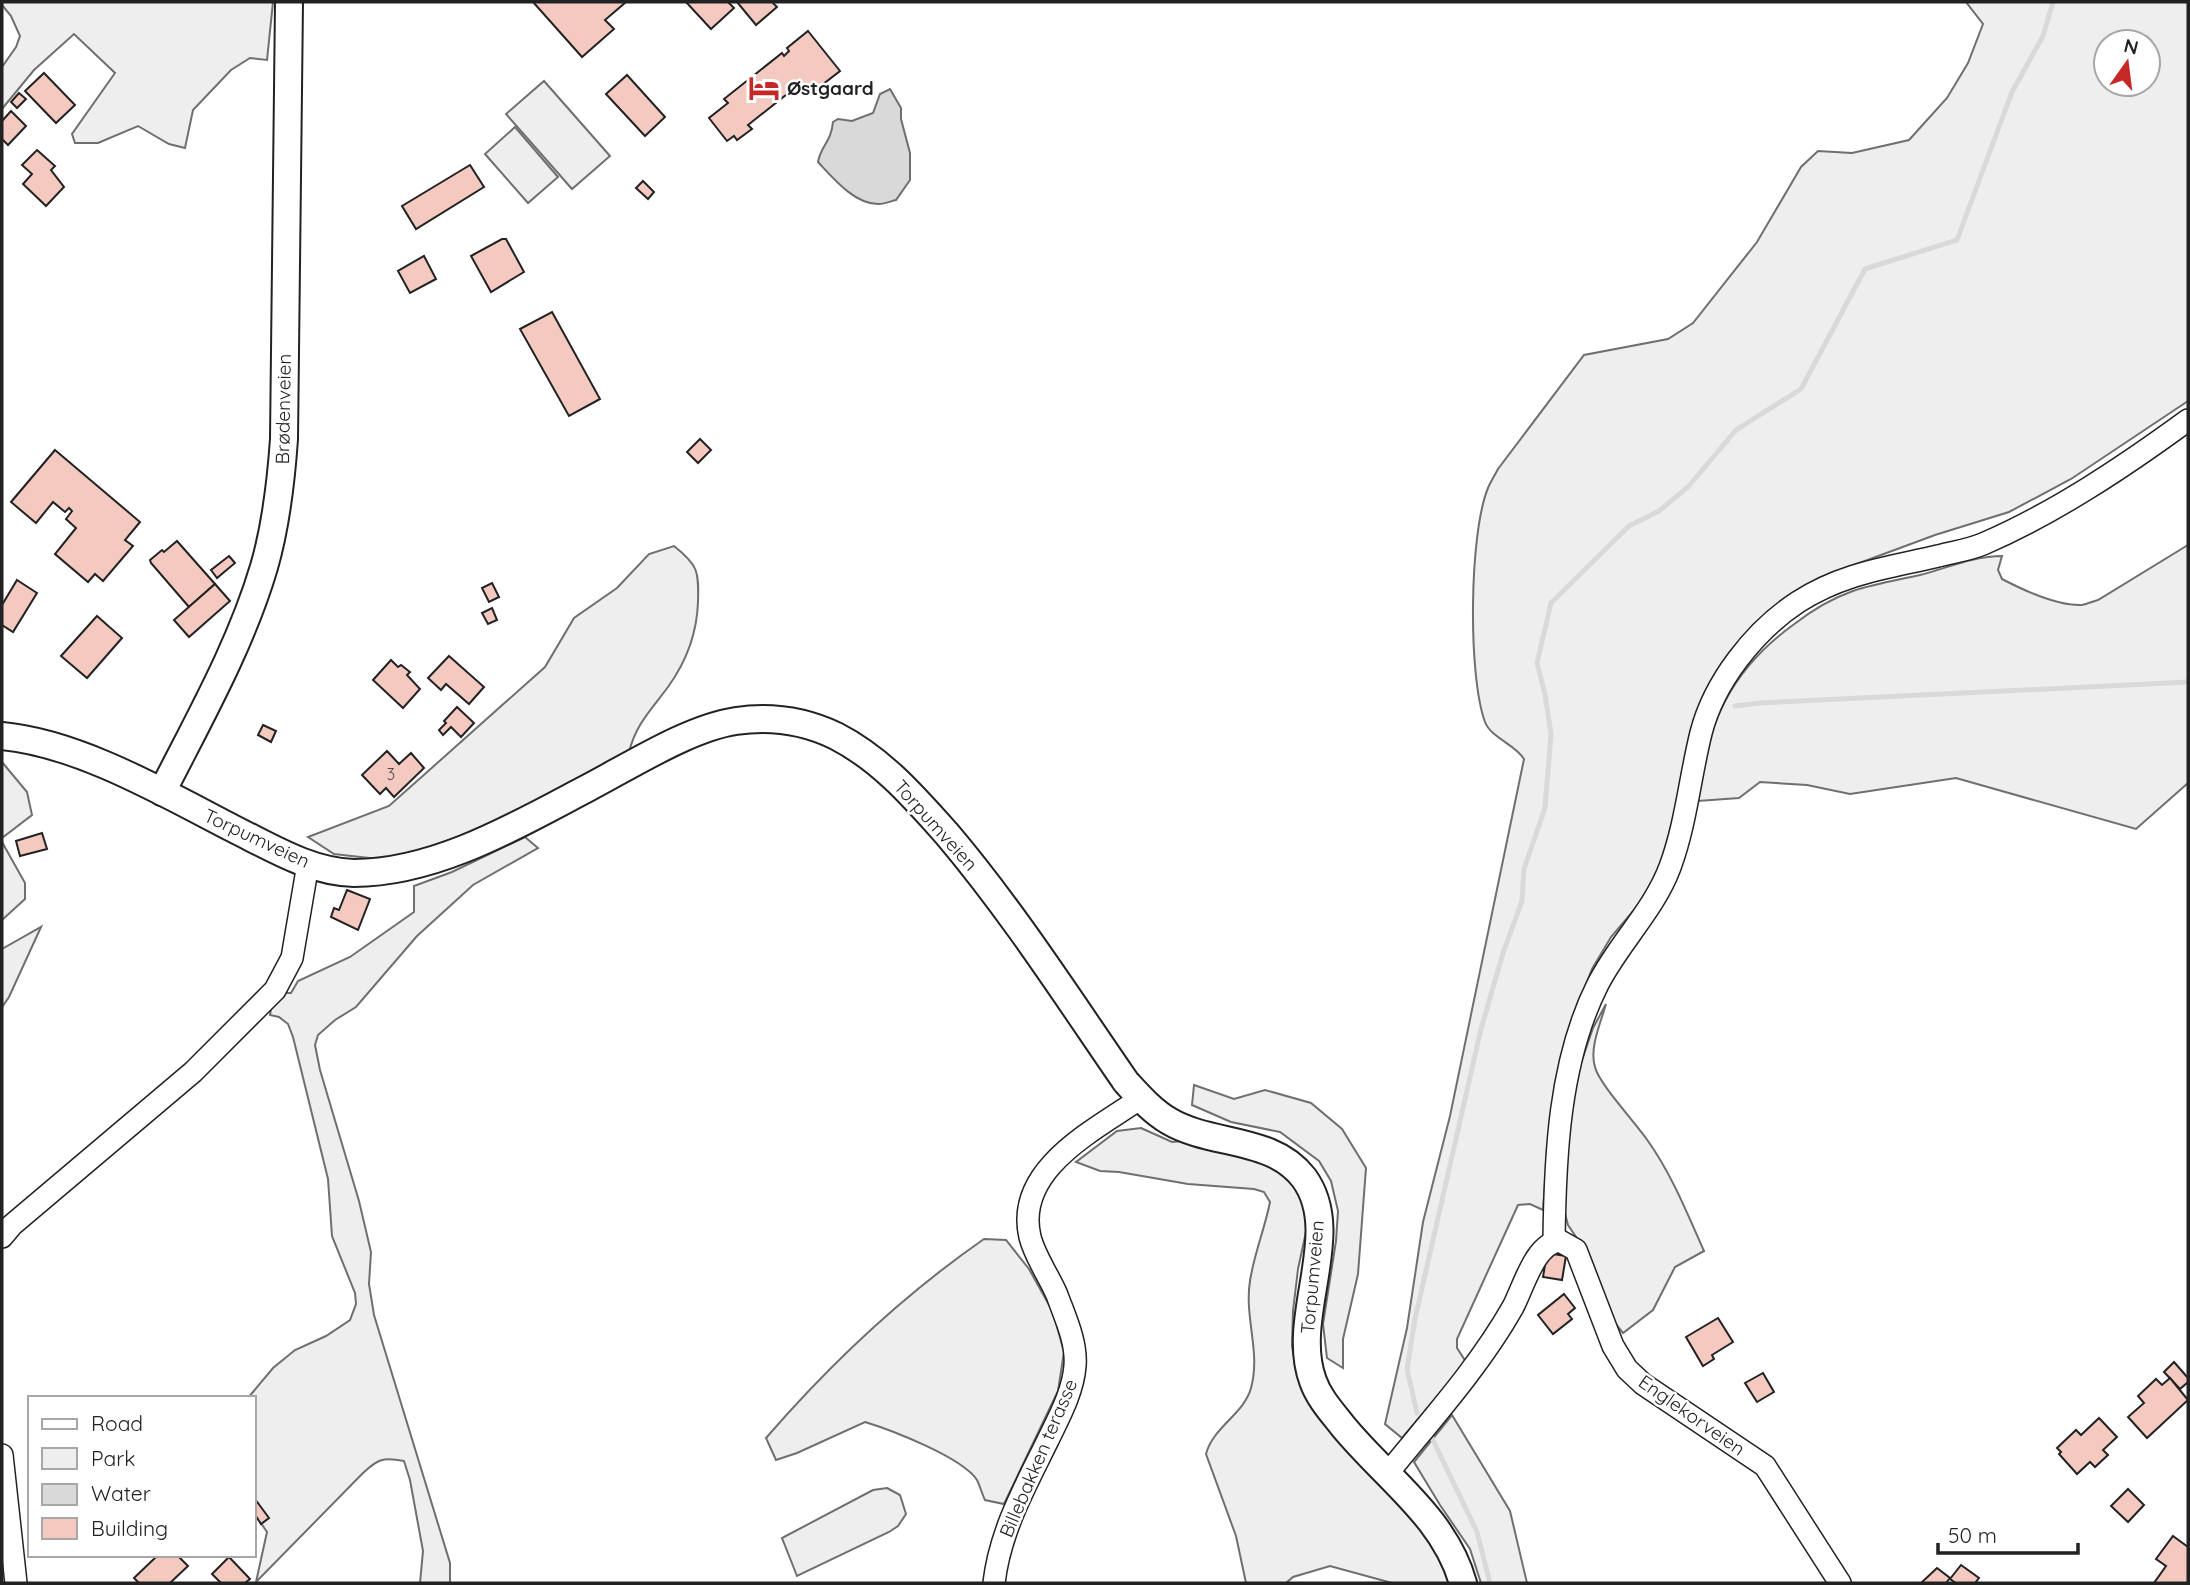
<svg xmlns="http://www.w3.org/2000/svg" width="2190" height="1585" viewBox="0 0 2190 1585" font-family="Quicksand,sans-serif">
<style>
.green{fill:#eee;stroke:#6f6f6f;stroke-width:2;fill-rule:evenodd}
.water{fill:#d9d9d9;stroke:#6f6f6f;stroke-width:2}
.lines{fill:none;stroke-linecap:round;stroke-linejoin:round}
.stream{stroke:#d9d9d9;stroke-width:5}
.building{fill:#f3c9c0;stroke:#222;stroke-width:2}
.minor-casing{stroke:#222;stroke-width:24}
.major-casing{stroke:#222;stroke-width:30}
.minor{stroke:#fff;stroke-width:21}
.major{stroke:#fff;stroke-width:26}
.labels{text-anchor:middle;stroke-width:5;stroke-linejoin:round;paint-order:stroke}
.number-label{font-size:16px;fill:#564c4a}
.poi-label{font-size:19px;font-weight:bold;fill:#222;stroke:#fff;text-anchor:start}
.street-label{font-size:19px;fill:#222;stroke:#fff}
</style>
<rect width="100%" height="100%" fill="#fff"/>
<g class="green">
<path d="M 2,2 L 273,2 L 267,60 L 250,58 L 231,70 L 193,110 L 185,148 L 169,144 L 138,126 L 98,143 L 75,143 L 72,134 L 115,73 L 74,34 L 34,70 L 2,109 L 2,67 L 16,47 L 20,36 L 11,16 L 2,5 Z"/>
<path d="M 1966,2 L 2188,2 L 2188,401 L 2071,479 L 2009,512 L 1935,535 L 1819,578 L 1754,624 L 1728,657 L 1656,879 L 1640,903 L 1611,937 L 1592,969 L 1574,1016 L 1548,1144 L 1543,1210 L 1530,1204 L 1518,1205 L 1457,1339 L 1457,1348 L 1466,1362 L 1402,1438 L 1385,1424 L 1407,1328 L 1423,1222 L 1450,1116 L 1524,759 C 1515,744 1491,738 1485,722 C 1468,676 1469,534 1488,488 C 1491,481 1495,475 1498,469 L 1584,355 L 1668,339 L 1693,323 L 1757,242 L 1801,167 L 1818,151 L 1852,153 L 1909,140 L 1947,98 L 1968,63 L 1983,24 ZM 2106,42 L 2148,42 L 2148,84 L 2106,84 Z"/>
<path d="M 544,81 L 610,156 L 572,189 L 506,114 Z"/>
<path d="M 515,127 L 558,177 L 528,203 L 485,154 Z"/>
<path d="M 2188,545 L 2188,783 L 2136,829 L 1956,778 L 1850,794 L 1807,785 L 1760,782 L 1739,798 L 1698,801 C 1705,725 1731,670 1793,625 C 1811,611 1830,599 1853,591 C 1874,584 1898,580 1920,575 C 1947,568 1974,556 2002,556 L 1998,570 L 2002,579 C 2023,590 2058,606 2082,605 C 2087,604 2094,601 2098,600 Z"/>
<path d="M 674,546 C 698,565 699,571 698,602 C 697,633 686,662 668,687 C 651,710 636,724 629,752 L 497,822 L 420,851 L 378,859 L 334,854 L 308,837 L 389,806 L 545,667 L 574,618 L 617,588 L 649,554 Z"/>
<path d="M 2,762 L 27,792 L 32,815 L 2,838 Z"/>
<path d="M 525,837 L 538,848 L 473,885 L 417,936 L 356,1007 L 335,1020 L 318,1035 L 315,1045 L 320,1070 L 359,1201 L 371,1252 L 369,1284 L 374,1315 L 450,1563 L 450,1583 L 420,1583 L 423,1551 L 410,1480 L 404,1461 C 383,1457 378,1459 363,1473 L 256,1582 L 267,1532 L 254,1513 L 254,1398 L 248,1398 L 273,1368 L 295,1350 L 326,1336 L 350,1320 L 356,1304 L 355,1293 L 332,1236 L 328,1179 L 293,1037 L 288,1024 L 279,1017 L 270,1015 L 272,1003 L 283,993 L 291,993 L 298,981 L 350,957 L 414,912 L 414,886 L 452,872 Z"/>
<path d="M 2,842 L 25,883 L 25,899 L 2,920 Z"/>
<path d="M 41,927 L 9,997 L 2,1007 L 2,949 Z"/>
<path d="M 1606,1004 C 1601,1022 1589,1048 1595,1067 C 1599,1084 1636,1123 1648,1141 C 1672,1175 1687,1213 1704,1251 L 1675,1267 L 1653,1310 L 1623,1333 L 1614,1322 L 1596,1283 L 1591,1259 L 1568,1225 L 1563,1206 L 1571,1109 L 1581,1063 L 1593,1028 Z"/>
<path d="M 1194,1085 L 1234,1099 L 1265,1090 L 1311,1103 L 1342,1129 L 1366,1168 L 1358,1274 L 1343,1339 L 1343,1368 L 1327,1358 L 1323,1324 L 1336,1241 L 1338,1211 L 1331,1181 L 1319,1161 L 1280,1132 L 1231,1122 L 1192,1105 Z"/>
<path d="M 1141,1128 L 1172,1142 L 1194,1140 L 1271,1164 L 1291,1178 L 1309,1218 L 1298,1269 L 1293,1311 L 1292,1346 L 1296,1370 L 1307,1394 L 1355,1452 L 1373,1478 L 1409,1514 L 1443,1561 L 1451,1583 L 1392,1583 L 1330,1566 L 1293,1577 L 1286,1583 L 1246,1583 L 1236,1536 L 1206,1454 C 1213,1427 1244,1414 1251,1388 C 1261,1352 1244,1317 1250,1281 C 1254,1254 1265,1228 1270,1202 L 1264,1192 L 1254,1189 L 1188,1184 L 1119,1172 L 1100,1171 L 1076,1162 L 1117,1131 Z"/>
<path d="M 984,1239 L 1006,1240 L 1029,1269 L 1053,1312 L 1064,1352 L 1058,1391 L 1004,1504 L 985,1500 C 982,1494 980,1486 977,1480 C 962,1457 891,1430 865,1422 L 797,1453 L 776,1460 L 766,1438 C 831,1363 902,1296 984,1239 Z"/>
<path d="M 1452,1415 L 1510,1511 L 1527,1583 L 1481,1583 L 1470,1549 L 1440,1505 L 1414,1462 Z"/>
<path d="M 887,1488 L 900,1495 L 906,1514 L 898,1526 L 889,1532 L 797,1576 L 782,1538 L 873,1490 Z"/>
</g>
<path class="water" d="M 890,89 L 901,108 L 901,119 L 910,153 L 910,180 L 896,200 C 891,201 885,204 879,204 C 855,205 833,178 818,162 C 821,145 831,143 833,122 L 838,119 L 852,121 L 873,113 L 880,94 Z"/>
<g class="lines">
<g class="stream">
<path d="M 1735,706 L 1759,703 L 2188,682"/>
<path d="M 1417,1413 L 1407,1369 L 1415,1319 L 1481,1029 L 1503,953 L 1522,901 L 1524,869 L 1545,808 L 1551,734 L 1545,694 L 1537,663 L 1551,603 L 1629,526 L 1659,511 L 1688,487 L 1736,430 L 1801,389 L 1865,269 L 1957,240 L 2012,92 L 2043,36 L 2053,2"/>
<path d="M 1432,1438 L 1477,1532 L 1490,1583"/>
</g>
</g>
<g class="building">
<path d="M 533,2 L 626,2 L 605,20 L 614,29 L 582,57 Z"/>
<path d="M 686,2 L 728,2 L 734,8 L 711,29 Z"/>
<path d="M 737,2 L 772,2 L 777,7 L 756,25 Z"/>
<path d="M 808,31 L 840,71 L 818,88 L 814,83 L 806,89 L 801,83 L 748,125 L 752,129 L 737,140 L 734,136 L 727,141 L 709,118 L 728,103 L 724,99 L 782,53 L 784,56 L 789,51 L 787,48 Z"/>
<path d="M 44,73 L 75,105 L 56,123 L 25,91 Z"/>
<path d="M 627,75 L 665,117 L 645,136 L 606,94 Z"/>
<path d="M 19,93 L 26,99 L 17,108 L 11,102 Z"/>
<path d="M 11,111 L 26,126 L 8,145 L 2,139 L 2,121 Z"/>
<path d="M 37,150 L 55,166 L 51,170 L 64,187 L 46,206 L 23,184 L 32,174 L 22,165 Z"/>
<path d="M 470,165 L 484,187 L 416,229 L 402,206 Z"/>
<path d="M 643,181 L 654,192 L 648,199 L 636,188 Z"/>
<path d="M 502,239 L 506,239 L 524,272 L 491,292 L 471,256 Z"/>
<path d="M 424,256 L 436,279 L 410,293 L 398,271 Z"/>
<path d="M 552,312 L 600,399 L 569,416 L 520,329 Z"/>
<path d="M 700,439 L 711,450 L 698,463 L 687,452 Z"/>
<path d="M 55,450 L 140,522 L 125,540 L 133,546 L 103,581 L 95,574 L 88,582 L 55,554 L 76,528 L 66,519 L 72,511 L 69,508 L 65,512 L 53,502 L 36,523 L 11,502 Z"/>
<path d="M 177,541 L 215,584 L 189,607 L 151,563 L 150,560 L 162,550 L 164,552 Z"/>
<path d="M 229,556 L 235,563 L 217,578 L 211,570 Z"/>
<path d="M 17,580 L 37,593 L 13,632 L 2,625 L 2,605 Z"/>
<path d="M 492,583 L 499,597 L 489,602 L 482,588 Z"/>
<path d="M 215,584 L 230,601 L 189,637 L 174,620 Z"/>
<path d="M 492,608 L 497,620 L 488,624 L 482,613 Z"/>
<path d="M 97,616 L 122,638 L 87,678 L 61,656 Z"/>
<path d="M 449,656 L 484,687 L 469,704 L 446,684 L 441,690 L 428,678 Z"/>
<path d="M 391,660 L 398,667 L 401,665 L 410,672 L 407,675 L 420,689 L 403,708 L 373,680 Z"/>
<path d="M 457,707 L 474,723 L 461,737 L 451,727 L 443,735 L 439,730 L 446,723 L 444,721 Z"/>
<path d="M 263,725 L 276,731 L 271,742 L 258,735 Z"/>
<path d="M 387,751 L 399,764 L 411,753 L 424,768 L 394,797 L 386,788 L 380,794 L 362,775 Z"/>
<path d="M 42,833 L 47,849 L 20,856 L 16,841 Z"/>
<path d="M 347,890 L 370,899 L 358,930 L 331,917 L 334,908 L 339,910 Z"/>
<path d="M 1547,1253 L 1566,1256 L 1562,1280 L 1543,1277 Z"/>
<path d="M 1564,1294 L 1575,1308 L 1568,1314 L 1572,1319 L 1553,1334 L 1538,1315 Z"/>
<path d="M 1718,1318 L 1733,1342 L 1712,1355 L 1714,1359 L 1703,1366 L 1686,1337 Z"/>
<path d="M 2174,1362 L 2188,1378 L 2188,1382 L 2180,1389 L 2164,1372 Z"/>
<path d="M 1763,1373 L 1774,1392 L 1757,1402 L 1745,1383 Z"/>
<path d="M 2170,1378 L 2188,1400 L 2147,1438 L 2128,1417 L 2144,1403 L 2138,1396 L 2156,1379 L 2162,1385 Z"/>
<path d="M 2099,1418 L 2117,1437 L 2103,1450 L 2108,1455 L 2095,1467 L 2090,1462 L 2077,1474 L 2059,1454 L 2061,1452 L 2057,1448 L 2076,1430 L 2081,1435 Z"/>
<path d="M 2128,1489 L 2144,1505 L 2128,1522 L 2111,1506 Z"/>
<path d="M 255,1499 L 269,1518 L 261,1524 L 254,1513 Z"/>
<path d="M 2173,1536 L 2188,1547 L 2188,1583 L 2154,1583 L 2166,1566 L 2156,1559 Z"/>
<path d="M 158,1555 L 177,1555 L 188,1566 L 170,1583 L 139,1583 L 134,1578 Z"/>
<path d="M 229,1557 L 250,1579 L 245,1583 L 221,1583 L 212,1574 Z"/>
<path d="M 1961,1565 L 1979,1578 L 1975,1583 L 1956,1583 L 1950,1579 Z"/>
<path d="M 1937,1568 L 1950,1578 L 1946,1583 L 1921,1583 Z"/>
</g>
<g class="lines">
<g class="minor-casing">
<g id="minor">
<path d="M 2,1237 L 12,1225 L 193,1072 L 275,990 L 292,958 L 308,864"/>
<path d="M 1554,1241 C 1555,1156 1559,1061 1598,984 C 1619,943 1654,910 1670,867 C 1686,824 1690,777 1701,733 C 1714,682 1754,631 1798,602 C 1843,573 1887,568 1938,556 C 1953,552 1969,550 1983,544 C 2055,513 2125,466 2188,420"/>
<path d="M 2,1455 L 16,1583"/>
<path d="M 1388,1473 C 1431,1420 1479,1367 1513,1307 C 1524,1286 1535,1243 1560,1241 L 1576,1250 L 1613,1346 L 1627,1369 L 1643,1384 L 1765,1466 L 1840,1583"/>
<path d="M 994,1583 C 1000,1531 1025,1487 1048,1440 C 1059,1417 1073,1392 1075,1366 C 1077,1342 1065,1317 1057,1295 C 1049,1276 1035,1257 1030,1237 C 1014,1169 1095,1130 1141,1098"/>
</g>
</g>
<g class="major-casing">
<g id="major">
<path d="M 2,736 C 79,743 166,794 234,829 C 272,848 311,872 354,873 C 434,873 514,827 582,791 C 627,768 688,728 736,721 C 770,716 805,721 836,736 C 881,759 914,797 947,834 C 1013,912 1068,998 1126,1082 C 1139,1096 1152,1111 1169,1121 C 1211,1146 1272,1136 1304,1178 C 1345,1234 1289,1317 1313,1381 C 1319,1398 1331,1411 1342,1425 C 1384,1477 1444,1516 1463,1583"/>
<path d="M 162,792 C 199,719 241,645 264,567 C 276,526 281,482 284,439 L 289,2"/>
</g>
</g>
<use href="#minor" class="minor"/>
<use href="#major" class="major"/>
</g>
<defs>
<g id="hotel-bare" transform="scale(2.415)"><path d="M-6-4.5h1.5V1H6V5H4.5V3h-9V5H-6ZM-4 0a1.8 1.8 0 1 1 3.6 0ZM.5 0V-2.5h3Q6-2.5 6 0Z" fill="#c62828" stroke="#fff" stroke-width="2.5" paint-order="stroke"/></g>
</defs>
<g fill-rule="evenodd">
<use href="#hotel-bare" x="764" y="88"/>
</g>
<g class="labels">
<g class="number-label">
<text x="391" y="780">3</text>
</g>
<g class="poi-label">
<text x="787" y="95">Østgaard</text>
</g>
<g class="street-label">
<text transform="translate(283 409) rotate(-89)" y="7">Brødenveien</text>
<text transform="translate(936 825) rotate(48)" y="7">Torpumveien</text>
<text transform="translate(257 838) rotate(25)" y="7">Torpumveien</text>
<text transform="translate(1312 1277) rotate(-85)" y="7">Torpumveien</text>
<text transform="translate(1692 1415) rotate(35)" y="7">Englekorveien</text>
<text transform="translate(1038 1458) rotate(-67)" y="7">Billebakken terasse</text>
</g>
</g>
<rect width="2190" height="1585" fill="none" stroke="#222222" stroke-width="7"/>
<rect x="28" y="1396" width="228" height="161" fill="#ffffff" stroke="#a7a7a7" stroke-width="2"/>
<rect x="42" y="1419" width="35" height="10" fill="#ffffff" stroke="#a7a7a7" stroke-width="2"/>
<text x="91" y="1431" font-size="21" fill="#222222">Road</text>
<rect x="42" y="1448" width="35" height="21" fill="#eeeeee" stroke="#a7a7a7" stroke-width="2"/>
<text x="91" y="1466" font-size="21" fill="#222222">Park</text>
<rect x="42" y="1484" width="35" height="21" fill="#d9d9d9" stroke="#a7a7a7" stroke-width="2"/>
<text x="91" y="1501" font-size="21" fill="#222222">Water</text>
<rect x="42" y="1518" width="35" height="21" fill="#f3c9c0" stroke="#a7a7a7" stroke-width="2"/>
<text x="91" y="1536" font-size="21" fill="#222222">Building</text>
<g transform="translate(2127 63) rotate(14)"><circle r="33" fill="#ffffff" stroke="#a7a7a7" stroke-width="2"/>
<path d="M0-5L12 26L0 18L-12 26Z" fill="#c62828"/>
<text y="-10" font-size="19" font-weight="bold" text-anchor="middle" fill="#222222">N</text>
</g>
<path d="M1938 1543v10h140v-10" fill="none" stroke="#222222" stroke-width="3.5"/>
<text x="1948" y="1543" font-size="21" fill="#222222" stroke="#ffffff" stroke-width="5" paint-order="stroke">50 m</text>
</svg>
